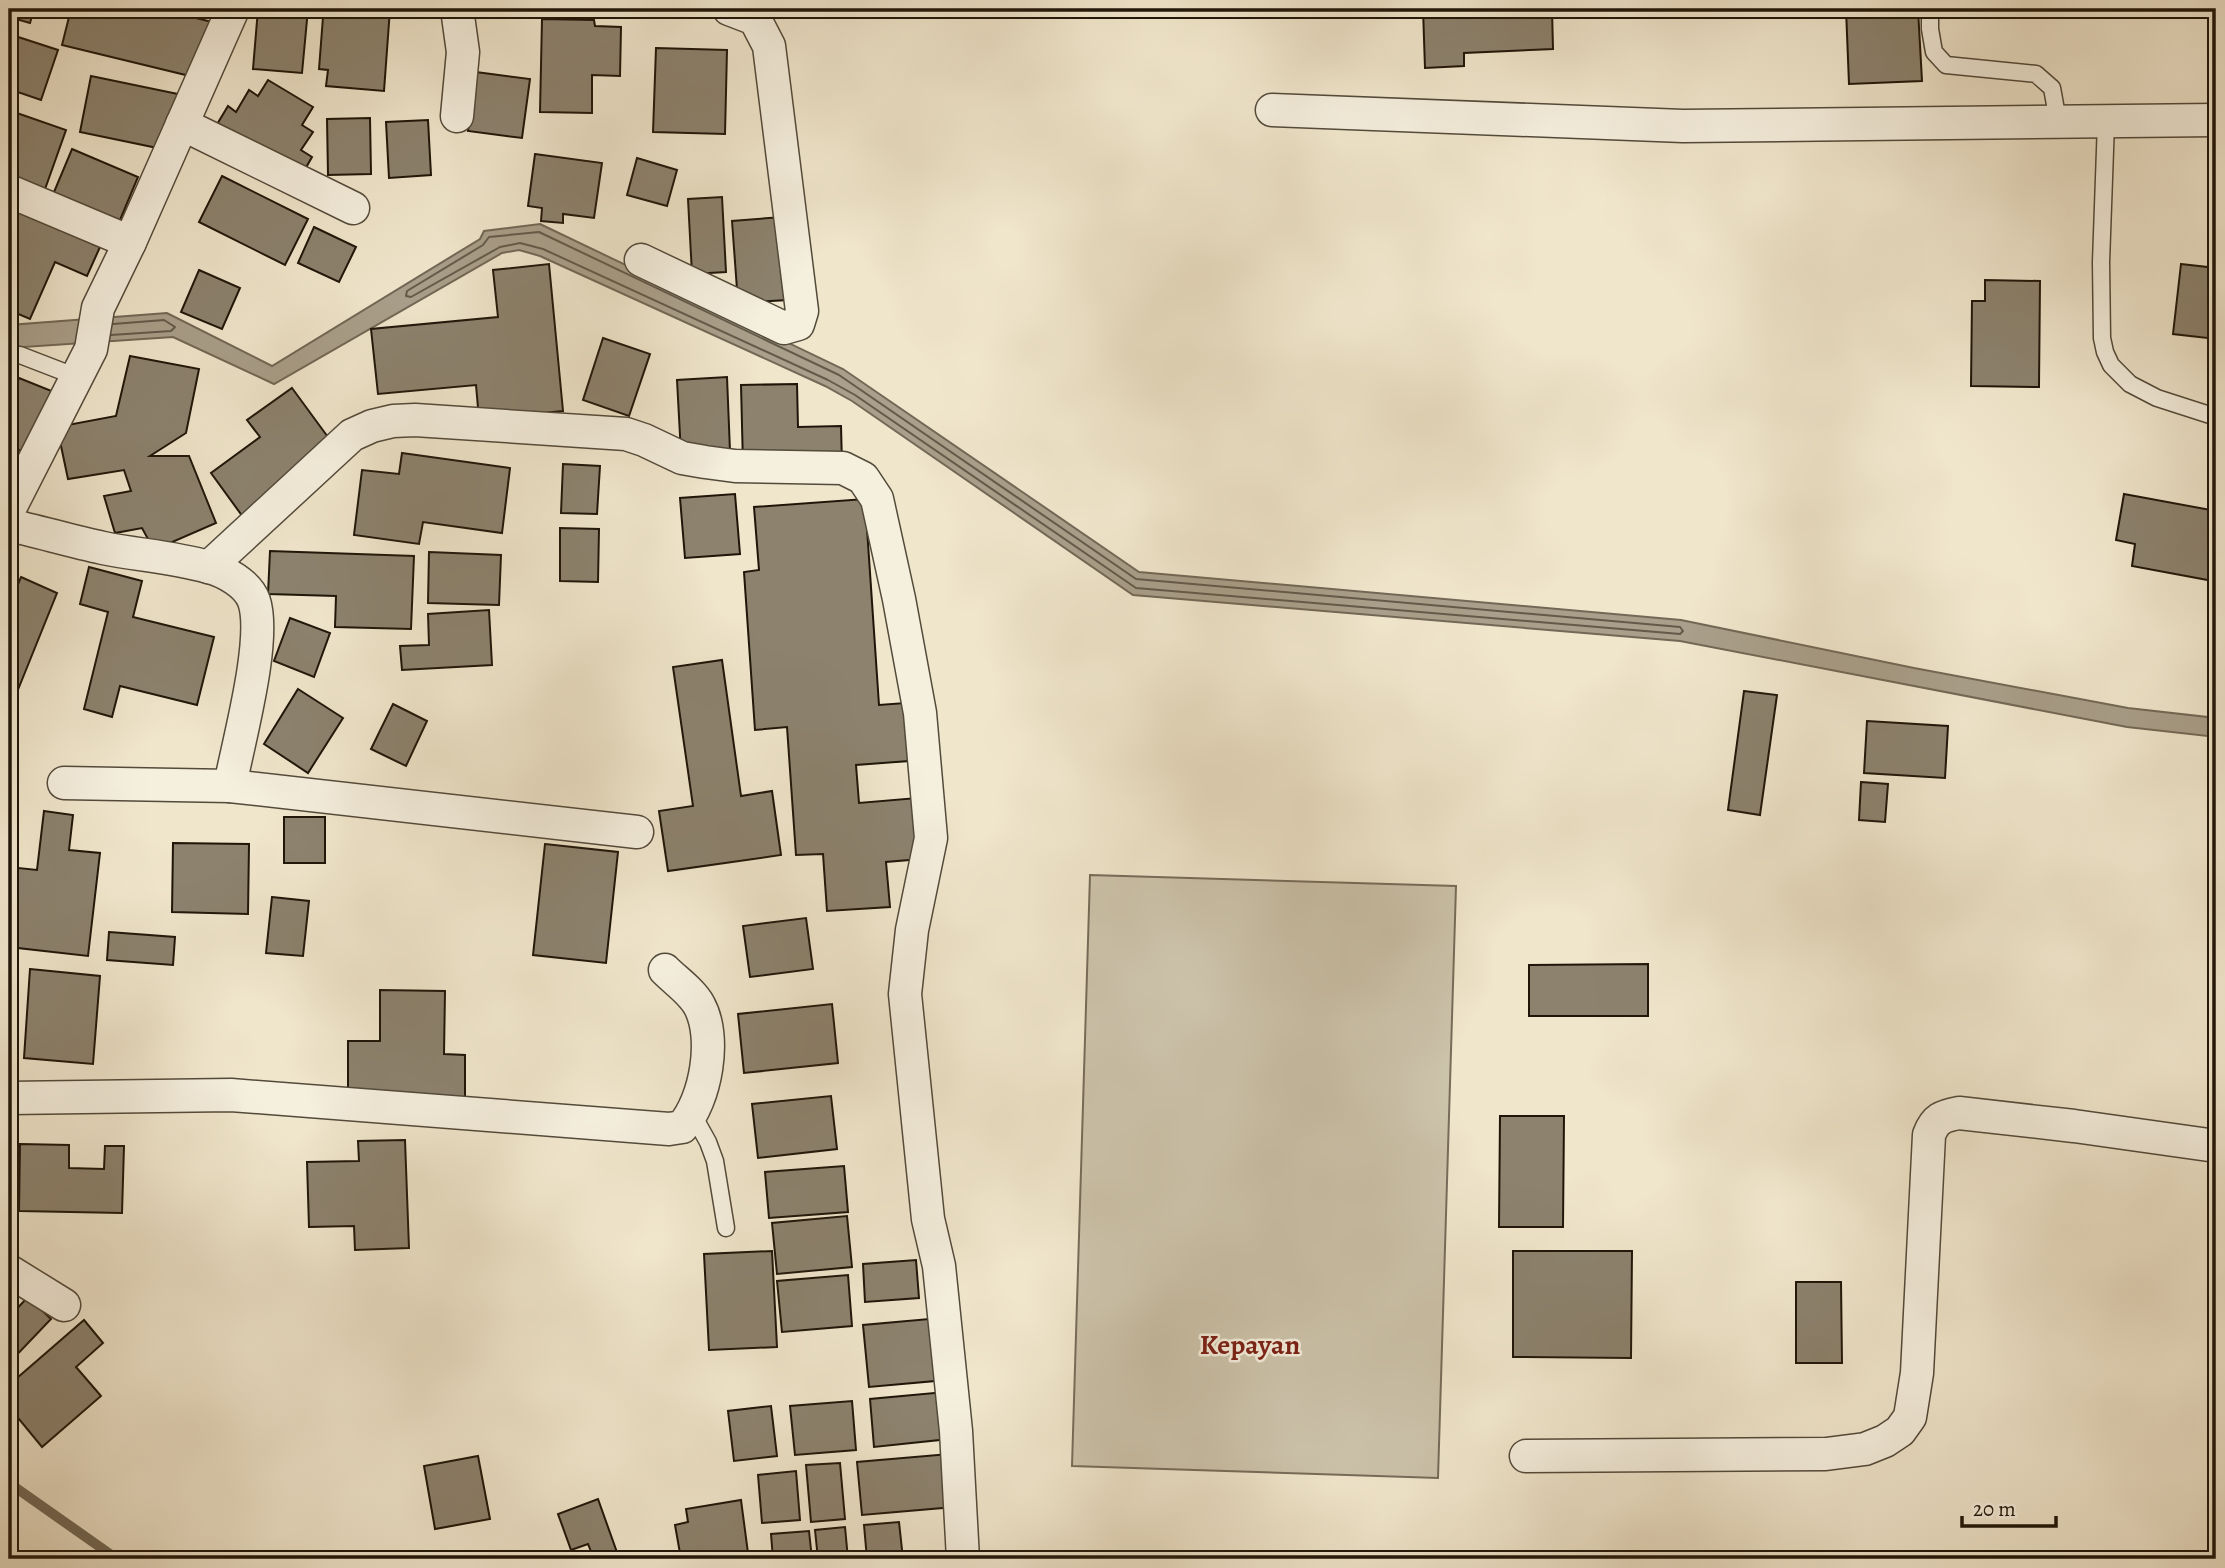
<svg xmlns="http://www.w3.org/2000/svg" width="2225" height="1568" viewBox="0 0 2225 1568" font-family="Alegreya,serif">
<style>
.green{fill:#ccc3ab;stroke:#766c5a;stroke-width:2}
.water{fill:#a99f8a;stroke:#726856;stroke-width:2}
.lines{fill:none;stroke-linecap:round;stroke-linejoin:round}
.shore{stroke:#645a4a;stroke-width:2}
.stream{stroke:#726856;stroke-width:10}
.building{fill:#8c826e;stroke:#1f1609;stroke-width:2}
.service-casing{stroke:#534a3a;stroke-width:19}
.minor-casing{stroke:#534a3a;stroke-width:35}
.service{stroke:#f5efde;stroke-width:16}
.minor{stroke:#f5efde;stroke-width:32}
.labels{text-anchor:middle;stroke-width:5;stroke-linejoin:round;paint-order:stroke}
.quarter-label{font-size:28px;font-weight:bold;fill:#7a1f14;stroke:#f5efde}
</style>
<rect width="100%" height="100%" fill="#f0e6cc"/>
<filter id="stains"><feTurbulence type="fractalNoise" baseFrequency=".00286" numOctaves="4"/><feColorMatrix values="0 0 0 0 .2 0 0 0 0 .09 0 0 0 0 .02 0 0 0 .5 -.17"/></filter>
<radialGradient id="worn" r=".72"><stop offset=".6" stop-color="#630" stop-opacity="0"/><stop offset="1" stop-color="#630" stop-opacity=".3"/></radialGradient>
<path class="green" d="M 1090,875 L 1456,886 L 1438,1478 L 1072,1466 Z"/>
<path class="water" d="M 540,224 L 843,369 L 1139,572 L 1681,620 L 1914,668 L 2128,708 L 2216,718 L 2216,737 L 2127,727 L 1680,641 L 1133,595 L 852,401 L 825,386 L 540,256 L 519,250 L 502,253 L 274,384 L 173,337 L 9,348 L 9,325 L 167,313 L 272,366 L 480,239 L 484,231 Z"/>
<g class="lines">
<g class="shore">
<path d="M 539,232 L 839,375 L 1136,579 L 1680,627 L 1683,631 L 1680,634 L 1136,588 L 855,395 L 828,380 L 543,249 L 520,243 L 500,247 L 411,297 L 406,296 L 407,291 L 483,245 L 489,237 Z"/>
<path d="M 111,335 L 171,331 L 175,327 L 164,320 L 113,324"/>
</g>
<path class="stream" d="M 9,1483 L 117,1559"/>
</g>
<g class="building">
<path d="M 9,9 L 34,9 L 30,23 L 9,17 Z"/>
<path d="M 71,9 L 160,9 L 212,22 L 198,78 L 62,45 Z"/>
<path d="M 258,9 L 308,9 L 302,73 L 253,69 Z"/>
<path d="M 333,9 L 390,9 L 384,91 L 326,86 L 328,70 L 319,69 L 323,17 L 332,18 Z"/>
<path d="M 1423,9 L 1552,9 L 1553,49 L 1464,53 L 1464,66 L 1425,68 Z"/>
<path d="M 1600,9 L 1667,9 L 1668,12 L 1600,16 Z"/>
<path d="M 1846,9 L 1918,9 L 1922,81 L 1849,84 Z"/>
<path d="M 542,19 L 594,20 L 595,26 L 621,27 L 620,76 L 592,75 L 592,113 L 540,112 Z"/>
<path d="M 9,34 L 58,50 L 41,100 L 9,89 Z"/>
<path d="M 656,48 L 727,50 L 725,134 L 653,132 Z"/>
<path d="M 476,72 L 530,79 L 522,138 L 468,131 Z"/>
<path d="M 91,76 L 178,94 L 167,150 L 80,132 Z"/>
<path d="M 268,80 L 313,107 L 302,125 L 313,132 L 301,150 L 312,157 L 300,178 L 216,126 L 228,106 L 236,112 L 249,90 L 258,96 Z"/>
<path d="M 14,112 L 66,130 L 44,192 L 9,179 L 9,127 Z"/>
<path d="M 370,118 L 371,174 L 328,175 L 327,119 Z"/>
<path d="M 428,120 L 431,175 L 389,178 L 386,122 Z"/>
<path d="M 72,149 L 138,177 L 115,232 L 49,204 Z"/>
<path d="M 535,154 L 602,163 L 594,218 L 563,214 L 563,223 L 541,221 L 542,208 L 528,206 Z"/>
<path d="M 637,158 L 677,170 L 667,206 L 627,195 Z"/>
<path d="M 222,176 L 308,219 L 285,265 L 199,222 Z"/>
<path d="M 722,197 L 726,272 L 692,274 L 688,199 Z"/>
<path d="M 9,207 L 100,247 L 87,276 L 55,262 L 30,319 L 9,310 Z"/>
<path d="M 782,217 L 788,300 L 738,303 L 732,221 Z"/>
<path d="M 314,227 L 356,247 L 339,282 L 298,263 Z"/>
<path d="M 549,264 L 563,411 L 479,419 L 476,385 L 378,394 L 371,329 L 498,317 L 493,270 Z"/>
<path d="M 2181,264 L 2216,268 L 2216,339 L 2173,334 Z"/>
<path d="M 199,270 L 240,288 L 222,329 L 181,312 Z"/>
<path d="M 1985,280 L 2040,281 L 2039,387 L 1971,386 L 1972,301 L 1985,301 Z"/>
<path d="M 603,338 L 650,354 L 629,416 L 583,400 Z"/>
<path d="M 130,356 L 199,369 L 186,433 L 150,456 L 189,456 L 216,523 L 154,550 L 142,528 L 115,533 L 104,496 L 131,491 L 124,470 L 68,479 L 57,427 L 116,416 Z"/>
<path d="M 727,377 L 730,451 L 681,454 L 677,380 Z"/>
<path d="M 19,378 L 54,392 L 29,454 L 9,446 L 9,403 Z"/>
<path d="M 797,384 L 798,427 L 841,426 L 842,464 L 743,465 L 741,385 Z"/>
<path d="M 292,388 L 336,448 L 243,517 L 211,473 L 260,437 L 247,420 Z"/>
<path d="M 402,453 L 510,468 L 502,533 L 423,522 L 419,544 L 354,535 L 362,470 L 399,474 Z"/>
<path d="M 563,464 L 600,466 L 597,514 L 561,513 Z"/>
<path d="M 735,494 L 740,554 L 685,558 L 680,498 Z"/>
<path d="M 2124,494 L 2216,511 L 2216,562 L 2213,581 L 2132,566 L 2135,544 L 2116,540 Z"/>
<path d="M 865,499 L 879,705 L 905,703 L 909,761 L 856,765 L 859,803 L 917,798 L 921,859 L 886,862 L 890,907 L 827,911 L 823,854 L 796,855 L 787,727 L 755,730 L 744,572 L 759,570 L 754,507 Z"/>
<path d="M 560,528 L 599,529 L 598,582 L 560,581 Z"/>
<path d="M 270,551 L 414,556 L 411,629 L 335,627 L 336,596 L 268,594 Z"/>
<path d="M 429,552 L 501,555 L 499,605 L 428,603 Z"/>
<path d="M 89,567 L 142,581 L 133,617 L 214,637 L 197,705 L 120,686 L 112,717 L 84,709 L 108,612 L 80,604 Z"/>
<path d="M 21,577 L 57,593 L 9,712 L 9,607 Z"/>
<path d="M 489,610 L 492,665 L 402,670 L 400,646 L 429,645 L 428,614 Z"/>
<path d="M 290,618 L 330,633 L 314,677 L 274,661 Z"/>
<path d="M 722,660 L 741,796 L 772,791 L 781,855 L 668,871 L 659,811 L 693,806 L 673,667 Z"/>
<path d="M 298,689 L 343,718 L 308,773 L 264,744 Z"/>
<path d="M 1744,691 L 1777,695 L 1760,815 L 1728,810 Z"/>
<path d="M 393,704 L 427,721 L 406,766 L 371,749 Z"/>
<path d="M 1867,721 L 1948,726 L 1945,778 L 1864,773 Z"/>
<path d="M 1861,782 L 1888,784 L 1885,822 L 1859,820 Z"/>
<path d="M 44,811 L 73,815 L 69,850 L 100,853 L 88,956 L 9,947 L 9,867 L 37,870 Z"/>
<rect x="284" y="817" width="41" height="46"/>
<path d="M 173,843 L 249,844 L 248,914 L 172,912 Z"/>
<path d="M 545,844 L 618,852 L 606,963 L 533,955 Z"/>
<path d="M 272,897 L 309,901 L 303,956 L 266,953 Z"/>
<path d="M 806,918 L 813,969 L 750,977 L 743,926 Z"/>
<path d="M 109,932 L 175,937 L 173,965 L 107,960 Z"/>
<path d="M 18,959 L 11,1041 L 9,1041 L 9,960 Z"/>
<path d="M 1648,964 L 1648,1016 L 1529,1016 L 1529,965 Z"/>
<path d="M 30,969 L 100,976 L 93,1064 L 24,1058 Z"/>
<path d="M 380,990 L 445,991 L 444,1054 L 465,1055 L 465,1100 L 348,1098 L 348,1041 L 380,1041 Z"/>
<path d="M 832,1004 L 838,1063 L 744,1073 L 738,1014 Z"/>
<path d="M 831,1096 L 837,1149 L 758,1158 L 752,1104 Z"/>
<path d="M 1500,1116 L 1564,1116 L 1563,1227 L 1499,1227 Z"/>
<path d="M 405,1140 L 409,1248 L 355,1250 L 354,1226 L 309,1227 L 307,1162 L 359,1161 L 358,1141 Z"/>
<path d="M 20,1144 L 69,1145 L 69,1168 L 104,1169 L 105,1146 L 124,1146 L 122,1213 L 19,1211 Z"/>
<path d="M 844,1166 L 848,1212 L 769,1218 L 765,1172 Z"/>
<path d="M 847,1216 L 852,1267 L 777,1274 L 772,1223 Z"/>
<path d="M 772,1251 L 777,1347 L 709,1350 L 704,1254 Z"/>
<path d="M 1513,1251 L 1632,1251 L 1631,1358 L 1513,1357 Z"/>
<path d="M 916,1260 L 919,1298 L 865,1302 L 863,1264 Z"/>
<path d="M 848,1275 L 852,1326 L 782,1332 L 777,1281 Z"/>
<path d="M 1796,1282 L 1841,1282 L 1842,1363 L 1796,1363 Z"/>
<path d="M 28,1297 L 51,1319 L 9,1363 L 9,1317 Z"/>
<path d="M 929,1319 L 935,1381 L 869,1387 L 863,1325 Z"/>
<path d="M 84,1320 L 103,1343 L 76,1367 L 101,1396 L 42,1447 L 9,1407 L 9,1385 Z"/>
<path d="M 945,1392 L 949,1439 L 874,1447 L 870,1399 Z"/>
<path d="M 852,1401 L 856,1450 L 795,1455 L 790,1406 Z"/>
<path d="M 771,1406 L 777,1456 L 734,1461 L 728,1411 Z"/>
<path d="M 949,1454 L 954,1507 L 862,1515 L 857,1462 Z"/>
<path d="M 478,1456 L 490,1519 L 435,1529 L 424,1466 Z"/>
<path d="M 840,1463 L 845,1519 L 811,1522 L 806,1465 Z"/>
<path d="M 796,1471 L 800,1520 L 762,1523 L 758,1475 Z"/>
<path d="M 598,1499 L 619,1558 L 617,1559 L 594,1559 L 588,1544 L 571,1550 L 558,1514 Z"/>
<path d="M 741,1500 L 748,1553 L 708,1559 L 681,1559 L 675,1525 L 688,1522 L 686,1509 Z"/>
<path d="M 899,1522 L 903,1559 L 867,1559 L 864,1525 Z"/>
<path d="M 845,1527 L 848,1559 L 818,1559 L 815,1530 Z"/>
<path d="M 809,1531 L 812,1559 L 773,1559 L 771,1534 Z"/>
</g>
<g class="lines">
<g class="service-casing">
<g id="service">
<path d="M 1930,9 L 1930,29 L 1934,52 L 1946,65 L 2036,74 L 2052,88 L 2058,121"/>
<path d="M 2106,122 L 2101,262 L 2102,338 L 2105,352 L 2111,365 L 2130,384 L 2157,398 L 2216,417"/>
<path d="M 9,356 L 20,355 L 77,377"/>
<path d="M 693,1115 L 708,1142 L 715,1161 L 726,1228"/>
</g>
</g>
<g class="minor-casing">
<g id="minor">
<path d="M 1272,110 L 1683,126 L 2216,120"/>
<path d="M 457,116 L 463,52 L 457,9"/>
<path d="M 182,124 L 353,208"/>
<path d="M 9,191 L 130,242"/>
<path d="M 641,260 L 784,328 L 798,324 L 802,311 L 769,46 L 755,19 L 729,9"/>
<path d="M 9,510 L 91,349 L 98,308 L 130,242 L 233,9"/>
<path d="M 9,525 C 40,532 71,541 103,548 C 137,555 174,557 208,567 C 225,571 248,584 254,601 C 267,640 238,743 230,786 L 64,783"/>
<path d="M 209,567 L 352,435 L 372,426 L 393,421 L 415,420 L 626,434 L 644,440 L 682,458 L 705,462 L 735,466 L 843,468 L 863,478 L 877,499 L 899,599 L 920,713 L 931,838 L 912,930 L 905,994 L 928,1219 L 939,1266 L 956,1431 L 963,1559"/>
<path d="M 230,786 L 637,832"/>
<path d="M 9,1098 L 231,1095 L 669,1129 L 682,1127 C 706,1100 717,1037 699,1005 C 692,992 676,981 665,970"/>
<path d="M 9,1271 L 64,1305"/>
<path d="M 1526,1456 L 1826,1454 L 1865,1449 L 1885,1441 L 1900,1431 L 1910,1417 L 1917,1373 L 1929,1135 C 1935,1119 1942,1116 1959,1113 L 2074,1126 L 2216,1146"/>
</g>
</g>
<use href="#service" class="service"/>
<use href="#minor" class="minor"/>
</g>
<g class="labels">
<g class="quarter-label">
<text x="1250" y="1354">Kepayan</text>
</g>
</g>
<rect width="2225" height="1568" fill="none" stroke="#f0e6cc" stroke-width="35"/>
<rect x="10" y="10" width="2204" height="1547" fill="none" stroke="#1f1609" stroke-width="3.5"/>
<rect x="18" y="18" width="2190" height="1533" fill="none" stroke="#1f1609" stroke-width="2"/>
<path d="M1962 1516v10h94v-10" fill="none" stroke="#1f1609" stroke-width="3.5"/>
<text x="1973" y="1516" font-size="21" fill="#1f1609" stroke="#f5efde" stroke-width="5" paint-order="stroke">20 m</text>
<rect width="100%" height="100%" filter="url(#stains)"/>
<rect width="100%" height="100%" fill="url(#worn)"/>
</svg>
